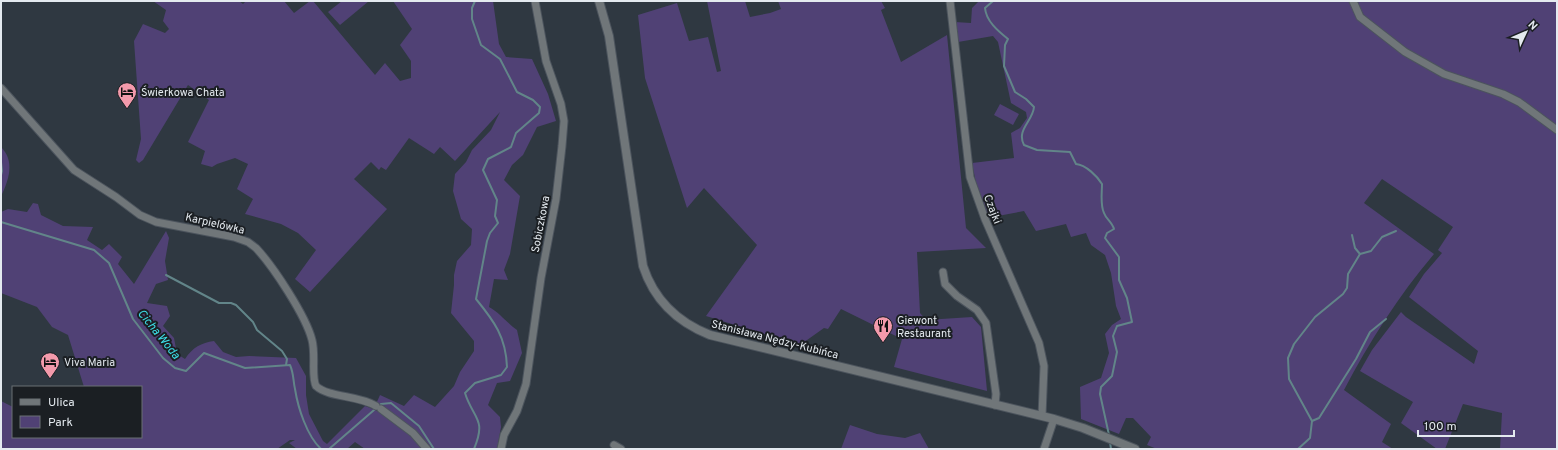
<svg xmlns="http://www.w3.org/2000/svg" width="1558" height="450" viewBox="0 0 1558 450" font-family="Overpass,sans-serif">
<style>
.green{fill:#504175}
.lines{fill:none;stroke-linecap:round;stroke-linejoin:round}
.stream{stroke:#628589;stroke-width:2}
.minor-casing{stroke:#4c545d;stroke-width:9}
.tertiary-casing{stroke:#4c545d;stroke-width:10}
.minor{stroke:#707679;stroke-width:7}
.tertiary{stroke:#707679;stroke-width:8}
.labels{text-anchor:middle;stroke-width:4;stroke-linejoin:round;paint-order:stroke}
.poi-label{font-size:11px;fill:#e4eaef;stroke:#1b1f23;text-anchor:start}
.street-label{font-size:11px;fill:#e4eaef;stroke:#1b1f23}
.water-label{font-size:12px;font-style:italic;fill:#3ddee7;stroke:#1b1f23}
</style>
<rect width="100%" height="100%" fill="#2f3841"/>
<g class="green">
<path d="M 153,1 L 239,1 L 243,4 L 246,1 L 284,1 L 294,13 L 310,1 L 313,1 L 375,75 L 385,63 L 400,81 L 411,78 L 411,61 L 400,45 L 412,29 L 393,1 L 493,1 L 499,44 L 506,57 L 532,59 L 548,94 L 556,121 L 537,127 L 523,155 L 512,165 L 504,180 L 520,196 L 510,254 L 504,270 L 508,280 L 494,279 L 489,307 C 500,313 507,323 517,330 L 522,353 L 510,381 L 497,383 L 488,405 L 500,417 L 501,427 L 497,449 L 429,449 L 388,411 L 376,404 L 380,395 L 404,406 L 414,395 L 435,407 L 454,386 L 460,372 L 474,351 L 474,341 L 451,313 L 454,285 L 454,275 L 457,261 L 471,245 L 472,229 L 461,219 L 453,191 L 455,174 L 466,162 L 472,150 L 491,130 L 500,112 L 455,161 L 440,147 L 434,154 L 409,138 L 386,170 L 381,167 L 379,170 L 371,162 L 354,179 L 387,209 L 310,292 L 295,279 L 316,250 L 298,233 L 281,224 L 245,214 L 253,199 L 237,189 L 248,164 L 235,158 L 217,164 L 212,167 L 201,164 L 205,151 L 188,142 L 209,100 L 188,85 L 143,160 L 139,163 L 136,160 L 141,139 L 134,41 L 143,24 L 165,33 L 169,29 L 163,21 L 166,10 Z"/>
<path d="M 342,1 L 369,1 L 340,25 L 328,12 Z"/>
<path d="M 707,1 L 745,1 L 750,17 L 770,13 L 781,9 L 778,1 L 881,1 L 885,8 L 881,10 L 901,62 L 947,35 L 966,228 L 986,248 L 917,252 L 920,313 L 926,320 L 972,317 L 981,327 L 987,391 L 894,367 L 902,339 L 841,309 L 828,329 L 824,328 L 800,345 L 706,316 L 757,245 L 704,188 L 687,208 L 645,78 L 638,15 L 677,3 L 689,41 L 708,37 L 717,72 L 721,71 Z"/>
<path d="M 979,1 L 1557,1 L 1557,449 L 1500,449 L 1502,413 L 1463,404 L 1445,449 L 1437,449 L 1401,423 L 1413,402 L 1360,371 L 1372,350 L 1401,312 L 1406,317 L 1474,364 L 1478,351 L 1409,297 L 1424,274 L 1442,253 L 1438,250 L 1453,227 L 1382,179 L 1364,203 L 1434,254 C 1399,295 1369,342 1344,390 L 1391,424 L 1382,442 L 1393,449 L 1157,449 L 1147,445 L 1151,437 L 1133,418 L 1126,418 L 1119,434 L 1081,419 L 1080,387 L 1101,378 L 1109,353 L 1105,334 L 1112,325 L 1121,319 L 1116,306 L 1111,273 L 1105,255 L 1091,245 L 1086,233 L 1071,237 L 1066,224 L 1036,231 L 1024,211 L 987,218 L 977,188 L 972,163 L 1014,158 L 1011,133 L 1020,128 L 1027,118 L 1026,112 L 1011,103 L 998,42 L 993,36 L 958,42 L 955,22 L 971,23 L 972,8 Z"/>
<path d="M 1000,104 L 1019,114 L 1013,125 L 994,115 Z"/>
<path d="M 1,147 C 15,161 9,180 1,196 Z"/>
<path d="M 33,203 L 38,204 L 41,215 L 63,226 L 93,227 L 87,240 L 102,250 L 109,244 L 122,257 L 118,264 L 134,284 L 166,231 L 169,238 L 165,261 L 168,280 L 156,284 L 147,303 L 167,306 L 170,316 L 163,326 L 174,338 L 177,354 L 185,359 C 193,347 201,343 214,341 L 223,352 L 236,357 L 249,356 L 296,358 L 306,376 L 306,395 L 309,414 L 323,441 L 327,444 L 365,406 C 387,413 409,432 424,449 L 365,449 L 355,442 L 347,449 L 297,449 L 289,443 L 295,440 L 290,440 L 277,449 L 1,449 L 1,401 L 13,407 L 13,437 L 141,437 L 141,387 L 84,387 L 68,335 L 52,327 L 37,307 L 1,293 L 1,212 L 8,209 L 27,212 Z"/>
<path d="M 850,425 L 877,434 L 905,438 L 920,433 L 929,449 L 841,449 Z"/>
</g>
<g class="lines">
<g class="stream">
<path d="M 993,1 L 985,8 C 986,21 998,31 1008,39 L 1005,45 L 1004,66 L 1015,92 L 1026,99 L 1034,107 C 1033,121 1016,130 1024,145 L 1037,150 L 1070,152 L 1076,164 C 1086,165 1097,176 1102,184 C 1102,193 1100,205 1104,213 C 1106,219 1112,222 1114,229 L 1107,233 L 1105,238 L 1119,257 L 1119,280 L 1127,298 L 1132,322 L 1117,326 L 1113,336 L 1117,352 L 1112,376 L 1101,387 L 1100,394 L 1109,435"/>
<path d="M 1,162 L 2,171 L 1,175"/>
<path d="M 1,222 L 94,250 L 109,263 L 133,319 L 163,358 L 175,368 L 186,371 L 204,353 L 245,368 L 290,365 C 294,374 293,381 295,389 C 298,408 307,436 321,449"/>
<path d="M 1352,235 L 1355,248 L 1360,254"/>
<path d="M 166,275 L 219,303 L 231,303 L 236,305 L 253,322 L 257,330 L 282,351 L 287,359 L 286,365"/>
<path d="M 1312,421 L 1319,418 L 1356,359 L 1370,332 L 1386,319"/>
<path d="M 1110,442 L 1111,449"/>
<path d="M 329,449 L 381,404 L 391,403 L 419,426 L 434,449"/>
<path d="M 474,449 C 487,418 473,419 465,393 L 475,383 L 501,375 L 507,367 C 506,337 494,321 476,299 L 487,241 L 490,233 L 498,223 L 495,216 L 497,200 L 483,170 L 488,159 L 511,147 L 516,133 L 539,113 L 540,107 L 533,100 L 517,92 L 500,59 L 481,45 L 472,19 L 472,8 L 475,1"/>
<path d="M 1298,449 L 1310,438 L 1312,421 L 1289,379 L 1288,358 L 1294,344 L 1315,317 L 1343,294 L 1347,288 L 1348,274 L 1360,254 L 1371,251 L 1382,237 L 1396,231"/>
</g>
<g class="minor-casing">
<g id="minor">
<path d="M 950,1 L 970,177 L 985,219 L 1039,343 L 1044,366 L 1042,416"/>
<path d="M 1353,1 L 1360,17 L 1405,52 L 1444,74 L 1503,94 L 1519,102 L 1557,130"/>
<path d="M 1,88 L 74,170 L 116,197 L 140,215 L 156,222 L 234,237 L 248,242 L 256,248 C 273,266 306,316 312,340 C 316,355 311,377 316,386 C 329,398 359,395 376,406"/>
<path d="M 943,272 L 945,284 L 957,296 L 977,310 L 986,323 L 996,394 L 995,405"/>
<path d="M 381,409 L 413,433 L 427,449"/>
<path d="M 614,445 L 621,449"/>
<path d="M 501,449 L 504,435 L 517,411 L 526,384 L 541,278 L 556,199 L 562,146 L 564,121 L 561,104 L 546,61 L 535,1"/>
<path d="M 1044,449 L 1054,419"/>
</g>
</g>
<g class="tertiary-casing">
<path id="tertiary" d="M 599,1 L 609,36 L 643,266 C 654,300 677,322 710,335 L 1054,419 L 1083,428 L 1135,449"/>
</g>
<use href="#minor" class="minor"/>
<use href="#tertiary" class="tertiary"/>
</g>
<defs>
<g id="hotel-pin" transform="scale(1)"><path d="M0 17L-7.5 6A9.5 9.5 0 1 1 7.5 6Z" fill="#f39aab" stroke="#1b1f23"/><path d="M-6-4.5h1.5V1H6V5H4.5V3h-9V5H-6ZM-4 0a1.8 1.8 0 1 1 3.6 0ZM.5 0V-2.5h3Q6-2.5 6 0Z" fill="#111"/></g>
<g id="restaurant-pin" transform="scale(1)"><path d="M0 17L-7.5 6A9.5 9.5 0 1 1 7.5 6Z" fill="#f39aab" stroke="#1b1f23"/><path d="M-5-6h1v4h1v-4h1v4h1v-4h1v5L-1.5 .5V6h-2V.5L-5-1ZM5-6V6H3V1.5H1.5Q1.5-4 5-6Z" fill="#111"/></g>
</defs>
<g fill-rule="evenodd">
<use href="#hotel-pin" x="127" y="92"/>
<use href="#restaurant-pin" x="883" y="326"/>
<use href="#hotel-pin" x="50" y="362"/>
</g>
<g class="labels">
<g class="poi-label">
<text x="141" y="96">Świerkowa Chata</text>
<text x="897" y="324">Giewont<tspan x="897" dy="13">Restaurant</tspan></text>
<text x="64" y="366">Viva Maria</text>
</g>
<g class="street-label">
<text transform="translate(993 209) rotate(69)" y="4">Czajki</text>
<text transform="translate(215 223) rotate(13)" y="4">Karpielówka</text>
<text transform="translate(540 224) rotate(-79)" y="4">Sobiczkowa</text>
<text transform="translate(775 339) rotate(14)" y="4">Stanisława Nędzy-Kubińca</text>
</g>
<g class="water-label">
<text transform="translate(159 334) rotate(51)" y="4">Cicha Woda</text>
</g>
</g>
<rect width="1558" height="450" fill="none" stroke="#e4eaef" stroke-width="4"/>
<rect x="12" y="386" width="130" height="52" fill="#1b1f23" stroke="#6b7075"/>
<rect x="20" y="399" width="20" height="6" fill="#707679" stroke="#6b7075"/>
<text x="48" y="406" font-size="12" fill="#e4eaef">Ulica</text>
<rect x="20" y="416" width="20" height="12" fill="#504175" stroke="#6b7075"/>
<text x="48" y="426" font-size="12" fill="#e4eaef">Park</text>
<g transform="translate(1526 32) rotate(46)" stroke="#1b1f23" stroke-width="3" paint-order="stroke">
<path d="M0-3L7 15L0 10L-7 15Z" fill="#e4eaef"/>
<text y="-6" font-size="11" font-weight="bold" text-anchor="middle" fill="#e4eaef">N</text>
</g>
<path d="M1418 430v6h96v-6" fill="none" stroke="#e4eaef" stroke-width="2"/>
<text x="1424" y="430" font-size="12" fill="#e4eaef" stroke="#1b1f23" stroke-width="3" paint-order="stroke">100 m</text>
</svg>
